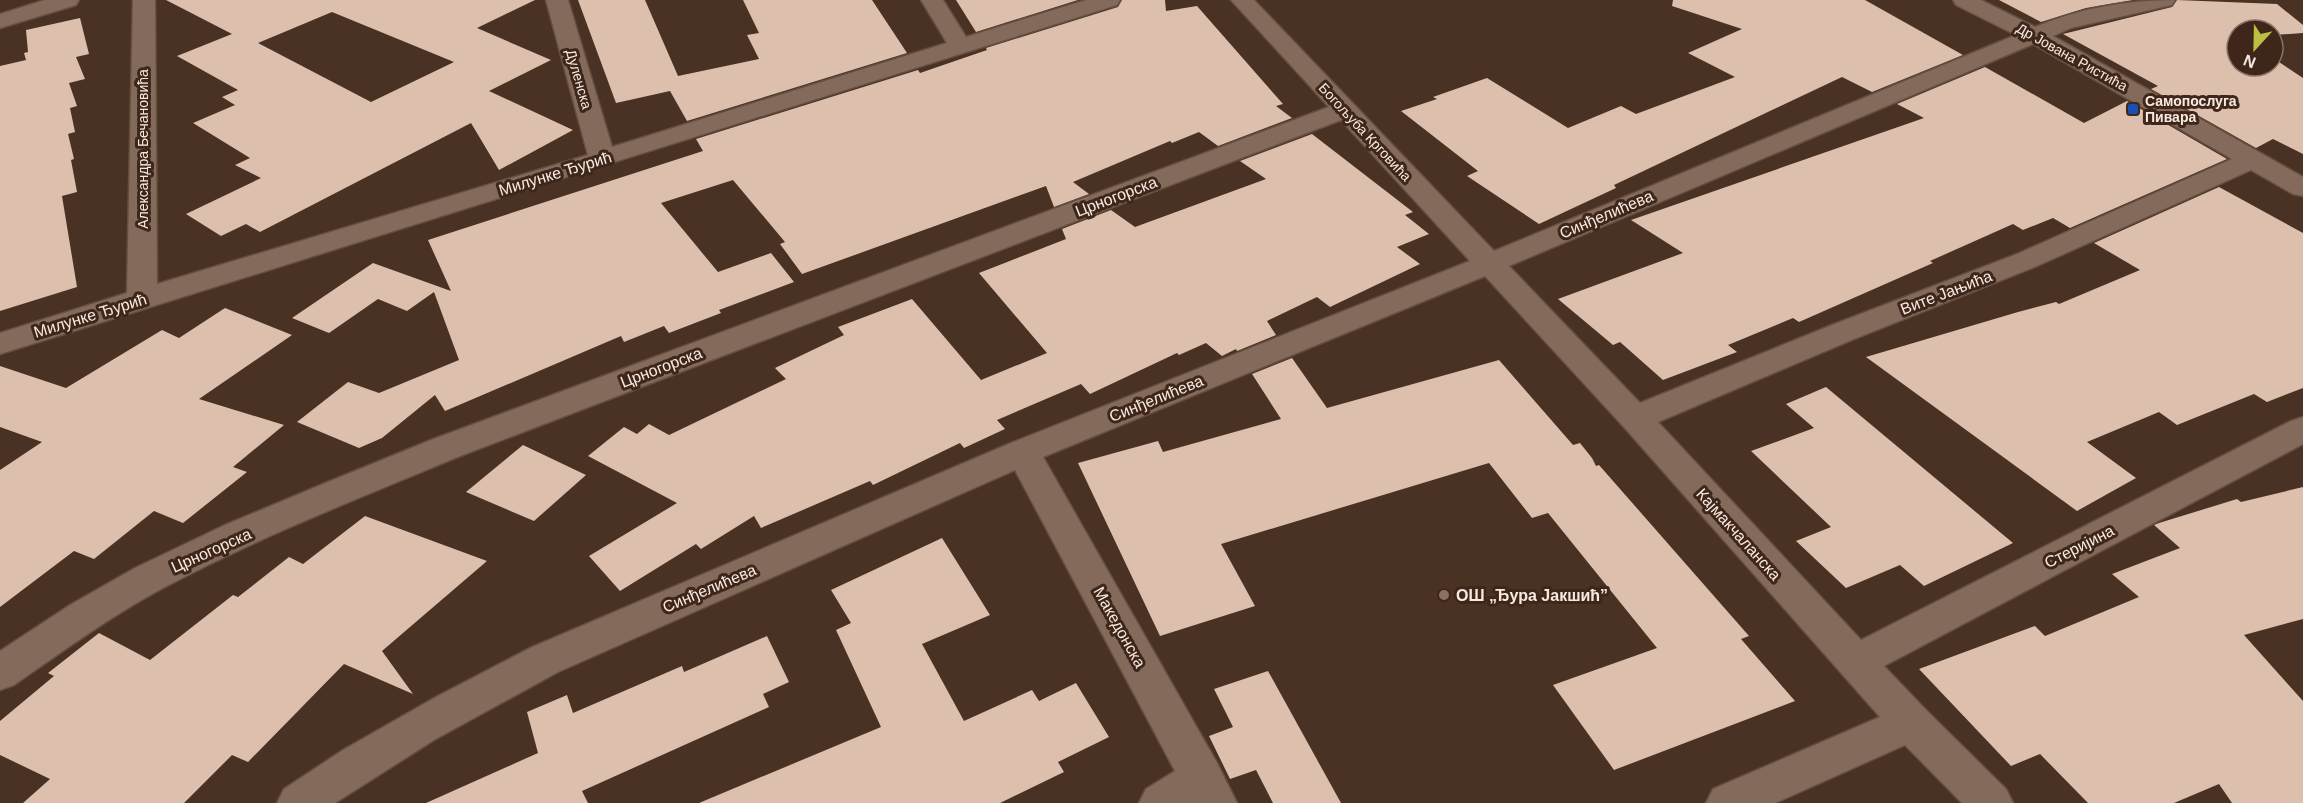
<svg xmlns="http://www.w3.org/2000/svg" width="2303" height="803" viewBox="0 0 2303 803" font-family="Helvetica,sans-serif">
<style>
.building{fill:#dcbfad;fill-rule:evenodd}
.lines{fill:none;stroke-linecap:round;stroke-linejoin:round}
.minor-casing{stroke:#634f42;stroke-width:3}
.minor{fill:#846a5a;fill-rule:evenodd}
.transit-dot{fill:#1a4fb4;stroke:#3e271a;stroke-width:2}
.education-dot{fill:#8d6e63;stroke:#3e271a;stroke-width:2}
.labels{text-anchor:middle;stroke-width:6;stroke-linejoin:round;paint-order:stroke}
.far-street-label{font-size:14px;fill:#f8e9e0;stroke:#3e271a}
.far-poi-label{font-size:14px;font-weight:bold;fill:#f8e9e0;stroke:#3e271a;text-anchor:start}
.street-label{font-size:16px;fill:#f8e9e0;stroke:#3e271a}
.poi-label{font-size:16px;font-weight:bold;fill:#f8e9e0;stroke:#3e271a;text-anchor:start}
</style>
<rect width="100%" height="100%" fill="#493224"/>
<g class="building">
<path d="M 166,0 L 535,0 L 477,28 L 551,60 L 489,91 L 573,130 L 499,170 L 471,123 L 260,232 L 246,224 L 221,236 L 186,214 L 261,178 L 235,165 L 250,158 L 193,123 L 235,105 L 222,97 L 238,90 L 177,56 L 232,34 ZM 332,12 L 454,62 L 371,102 L 258,43 Z"/>
<path d="M 578,0 L 645,0 L 678,76 L 759,59 L 747,35 L 759,33 L 743,0 L 872,0 L 907,53 L 687,121 L 670,91 L 616,103 Z"/>
<path d="M 956,0 L 1078,0 L 976,32 Z"/>
<path d="M 1122,0 L 1165,0 L 1166,11 L 1197,6 L 1283,104 L 1276,106 L 1292,118 L 1218,146 L 1199,132 L 1172,143 L 1170,141 L 1073,182 L 1089,194 L 1054,207 L 1046,186 L 802,274 L 780,244 L 785,242 L 733,180 L 661,203 L 718,272 L 771,253 L 794,282 L 719,310 L 721,313 L 669,333 L 664,326 L 624,342 L 621,336 L 445,411 L 435,395 L 382,438 L 359,448 L 297,422 L 348,382 L 379,393 L 459,360 L 434,292 L 407,311 L 378,299 L 329,333 L 292,318 L 373,263 L 451,291 L 428,240 L 703,151 L 696,139 L 918,70 L 920,73 L 987,50 L 986,48 L 1118,7 Z"/>
<path d="M 1673,0 L 1865,0 L 1963,55 L 1872,92 L 1842,77 L 1614,185 L 1616,188 L 1539,224 L 1467,176 L 1478,171 L 1401,111 L 1437,99 L 1433,97 L 1487,78 L 1568,128 L 1621,106 L 1636,114 L 1735,77 L 1688,53 L 1742,29 L 1672,6 Z"/>
<path d="M 1999,0 L 2133,0 L 2086,8 L 2041,22 Z"/>
<path d="M 2177,0 L 2277,4 L 2303,25 L 2303,33 L 2273,35 L 2273,30 L 2237,30 L 2237,66 L 2273,66 L 2273,58 L 2303,78 L 2303,154 L 2273,139 L 2256,148 L 2151,89 L 2158,86 L 2063,34 L 2172,7 Z"/>
<path d="M 80,18 L 89,54 L 76,57 L 85,79 L 69,83 L 77,106 L 70,108 L 75,132 L 68,134 L 74,159 L 71,160 L 77,192 L 62,196 L 77,287 L 0,311 L 0,66 L 26,60 L 24,53 L 28,52 L 26,30 Z"/>
<path d="M 1985,67 L 2084,123 L 2127,101 L 2227,159 L 2070,228 L 2053,218 L 2023,230 L 2013,224 L 1930,261 L 1933,263 L 1799,322 L 1793,318 L 1728,345 L 1737,352 L 1663,380 L 1620,342 L 1613,345 L 1558,299 L 1683,253 L 1631,220 L 1924,118 L 1897,104 Z"/>
<path d="M 1312,134 L 1413,212 L 1405,215 L 1429,234 L 1397,247 L 1420,264 L 1330,307 L 1317,297 L 1267,321 L 1276,335 L 1237,351 L 1236,349 L 1222,356 L 1206,343 L 1179,355 L 1177,353 L 1090,394 L 1081,384 L 997,420 L 1005,429 L 964,448 L 960,443 L 873,485 L 870,481 L 761,528 L 754,516 L 701,549 L 696,544 L 620,591 L 589,556 L 677,503 L 588,456 L 624,427 L 637,434 L 649,424 L 669,435 L 786,379 L 775,368 L 844,335 L 838,327 L 912,299 L 981,380 L 1047,353 L 979,273 L 1066,239 L 1062,229 L 1111,210 L 1135,227 L 1266,179 L 1240,161 Z"/>
<path d="M 2219,187 L 2303,233 L 2303,388 L 2267,402 L 2254,394 L 2177,425 L 2159,412 L 2087,442 L 2136,478 L 2077,511 L 1866,357 L 2018,312 L 2056,302 L 2059,304 L 2140,270 L 2094,243 Z"/>
<path d="M 225,308 L 292,335 L 199,399 L 284,425 L 233,467 L 247,472 L 183,523 L 154,511 L 94,559 L 74,551 L 0,607 L 0,470 L 42,442 L 0,427 L 0,366 L 66,388 L 162,330 L 179,338 Z"/>
<path d="M 1292,358 L 1327,408 L 1499,360 L 1573,445 L 1580,443 L 1592,458 L 1596,466 L 1599,465 L 1749,636 L 1741,639 L 1795,701 L 1614,770 L 1553,685 L 1657,648 L 1548,513 L 1532,518 L 1489,463 L 1221,544 L 1255,606 L 1160,636 L 1078,463 L 1158,441 L 1163,452 L 1281,419 L 1252,374 Z"/>
<path d="M 1826,387 L 2013,543 L 1924,586 L 1900,565 L 1846,588 L 1796,541 L 1831,527 L 1751,451 L 1814,428 L 1786,404 Z"/>
<path d="M 523,445 L 586,475 L 534,521 L 466,492 Z"/>
<path d="M 2303,487 L 2303,619 L 2244,635 L 2303,701 L 2303,803 L 2232,803 L 2219,784 L 2174,803 L 2088,803 L 2040,754 L 2011,766 L 1919,669 L 2035,626 L 2045,636 L 2139,597 L 2112,574 L 2180,548 L 2154,525 L 2159,523 L 2237,499 L 2241,502 Z"/>
<path d="M 365,516 L 487,561 L 382,651 L 413,694 L 344,664 L 248,762 L 232,755 L 184,803 L 23,803 L 50,779 L 0,755 L 0,721 L 54,676 L 48,673 L 99,633 L 150,660 L 233,595 L 238,597 L 289,557 L 303,564 Z"/>
<path d="M 942,538 L 990,615 L 922,644 L 964,721 L 1032,690 L 1039,701 L 1076,683 L 1109,737 L 1058,762 L 1064,772 L 1000,803 L 699,803 L 881,727 L 836,630 L 851,623 L 831,590 Z"/>
<path d="M 767,636 L 789,682 L 763,694 L 769,707 L 582,791 L 588,803 L 426,803 L 538,753 L 527,712 L 567,695 L 573,713 L 682,666 L 684,672 Z"/>
<path d="M 1268,671 L 1341,803 L 1273,803 L 1256,770 L 1230,779 L 1209,736 L 1233,727 L 1214,689 Z"/>
</g>
<g class="lines">
<g class="minor-casing">
<g id="minor">
<path d="M 45,0 L 79,0 L 76,5 L 0,28 L 0,14 Z"/>
<path d="M 133,0 L 155,0 L 157,284 L 588,155 L 546,0 L 568,0 L 612,147 L 947,43 L 921,0 L 943,0 L 966,37 L 1086,0 L 1120,0 L 1117,5 L 0,354 L 0,333 L 127,293 Z"/>
<path d="M 1231,0 L 1254,0 L 1494,251 L 2016,35 L 1956,5 L 1953,0 L 1981,0 L 2035,27 C 2080,8 2127,0 2175,0 L 2172,5 L 2071,28 L 2053,36 L 2303,177 L 2303,196 L 2293,194 L 2251,170 L 2037,266 L 1854,339 L 1658,422 L 1861,640 L 2291,421 L 2303,417 L 2303,444 L 1884,666 L 1926,710 L 2006,789 L 2013,803 L 1962,803 L 1905,745 L 1775,803 L 1706,803 L 1713,789 L 1880,717 L 1623,426 L 1485,276 L 1043,457 L 1217,763 L 1237,803 L 1139,803 L 1146,789 L 1175,771 L 1015,470 L 558,672 L 434,740 L 335,803 L 277,803 L 284,789 L 343,750 L 436,697 L 530,648 L 1011,443 L 1470,261 L 1341,120 L 455,458 C 357,499 257,538 163,588 C 111,616 63,651 14,685 L 0,690 L 0,651 L 70,605 L 135,568 L 225,525 L 328,482 L 431,440 L 1329,107 ZM 2033,44 L 2232,159 L 2017,254 L 1832,325 L 1640,403 L 1509,266 Z"/>
</g>
</g>
<use href="#minor" class="minor"/>
</g>
<rect class="transit-dot" x="2127" y="103" width="12" height="12" rx="3"/>
<circle class="education-dot" cx="1444" cy="595" r="6"/>
<g class="labels">
<g class="far-street-label">
<text transform="translate(2072 57) rotate(29)" y="5">Др Јована Ристића</text>
<text transform="translate(579 79) rotate(74)" y="5">Дуленска</text>
<text transform="translate(1365 132) rotate(47)" y="5">Богољуба Крговића</text>
<text transform="translate(143 149) rotate(-90)" y="5">Александра Бечановића</text>
</g>
<g class="far-poi-label">
<text x="2145" y="106">Самопослуга<tspan x="2145" dy="16">Пивара</tspan></text>
</g>
<g class="street-label">
<text transform="translate(555 173) rotate(-17)" y="6">Милунке Ђурић</text>
<text transform="translate(1116 196) rotate(-21)" y="6">Црногорска</text>
<text transform="translate(1606 214) rotate(-23)" y="6">Синђелићева</text>
<text transform="translate(1946 292) rotate(-21)" y="6">Вите Јањића</text>
<text transform="translate(90 315) rotate(-17)" y="6">Милунке Ђурић</text>
<text transform="translate(661 367) rotate(-21)" y="6">Црногорска</text>
<text transform="translate(1156 398) rotate(-22)" y="6">Синђелићева</text>
<text transform="translate(1739 534) rotate(48)" y="6">Кајмакчаланска</text>
<text transform="translate(2079 546) rotate(-27)" y="6">Стеријина</text>
<text transform="translate(211 550) rotate(-24)" y="6">Црногорска</text>
<text transform="translate(709 588) rotate(-23)" y="6">Синђелићева</text>
<text transform="translate(1120 627) rotate(61)" y="6">Македонска</text>
</g>
<g class="poi-label">
<text x="1456" y="601">ОШ „Ђура Јакшић”</text>
</g>
</g>
<g transform="translate(2255 48) rotate(202)"><circle r="28" fill="#3e271a" stroke="#887569" stroke-width="1.5"/>
<path d="M0-4.5L10 22L0 15L-10 22Z" fill="#bdbf43"/>
<text y="-9" font-size="16" font-weight="bold" text-anchor="middle" fill="#f8e9e0">N</text>
</g>
</svg>
